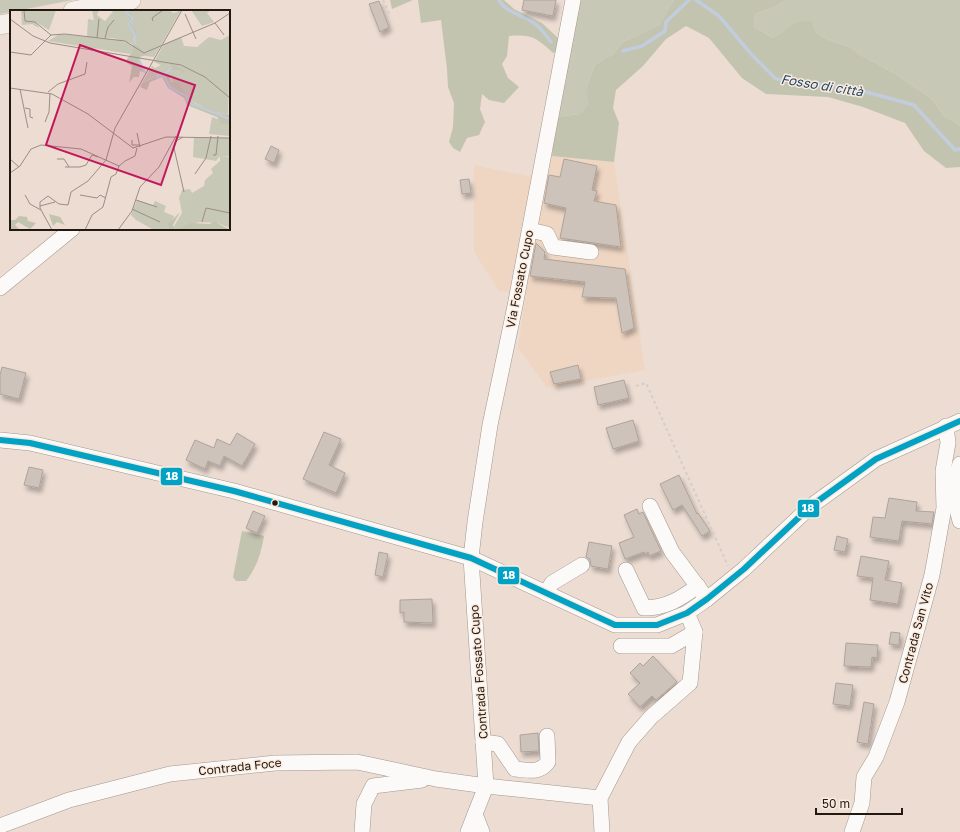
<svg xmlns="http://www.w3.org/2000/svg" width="960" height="832" viewBox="0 0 960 832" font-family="'Golos Text',sans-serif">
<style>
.built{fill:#efd6c3}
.green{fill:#c8c8b6}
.forest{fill:#c3c4af}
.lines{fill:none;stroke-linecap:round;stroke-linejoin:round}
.stream{stroke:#c1cddc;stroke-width:3.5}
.building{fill:#cec3ba;stroke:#aea39a;filter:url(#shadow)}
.minor-casing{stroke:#a2978e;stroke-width:16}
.major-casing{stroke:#beb1a5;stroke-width:20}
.path{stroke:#d3cecb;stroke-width:2;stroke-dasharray:3 3;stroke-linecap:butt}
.minor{stroke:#fcfaf8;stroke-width:15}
.major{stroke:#f5f0ea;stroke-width:19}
.bus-1-casing{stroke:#fbebde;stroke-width:9}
.bus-1{stroke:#02a2c5;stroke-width:6}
.bus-dot{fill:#221911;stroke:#fbebde;stroke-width:1.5}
.labels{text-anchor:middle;stroke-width:3;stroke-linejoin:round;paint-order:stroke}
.street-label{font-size:12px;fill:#221911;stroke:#fbebde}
.water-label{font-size:13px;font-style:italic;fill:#1e4568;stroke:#fbebde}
.inset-river{fill:none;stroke:#c1cddc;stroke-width:2}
.inset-road{fill:none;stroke:#9b8e85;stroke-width:1}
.view{fill:#c2185b;fill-opacity:0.15;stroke:#c2185b;stroke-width:2}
.inset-edge{fill:none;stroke:#221911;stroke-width:2}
.line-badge{stroke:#fbebde;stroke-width:1.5}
.badge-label{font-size:11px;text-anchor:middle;font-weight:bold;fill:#fff}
</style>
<defs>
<filter id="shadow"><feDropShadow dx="2.5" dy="4.5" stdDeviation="2" flood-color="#0004"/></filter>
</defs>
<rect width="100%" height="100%" fill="#ecdcd2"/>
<path class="built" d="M 551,156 L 614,162 L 645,370 L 547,388 L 518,348 L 526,294 L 499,291 L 474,252 L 474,165 L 547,180 Z"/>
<g class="green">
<path d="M 0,0 L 73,0 L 0,14 Z"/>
<path d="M 580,0 L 674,0 L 659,25 L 623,42 L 613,54 L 595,65 L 586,89 L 590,104 L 580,114 L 556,117 Z"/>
<path d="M 786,0 L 960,0 L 960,126 L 943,115 L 932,99 L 894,73 L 862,56 L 850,47 L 830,41 L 815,32 L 782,32 L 773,38 L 754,27 L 755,14 L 774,7 Z"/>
</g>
<g class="forest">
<path d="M 390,0 L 413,0 L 392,9 Z"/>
<path d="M 418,0 L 504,0 L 514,9 L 542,23 L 558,38 L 559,50 L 553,53 C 537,38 532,34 509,36 L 507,56 L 502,64 L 508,78 L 519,87 L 504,103 L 489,100 L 482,94 L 480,109 L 485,122 L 479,135 L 467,138 L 460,152 L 453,148 L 449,142 L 453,127 L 454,103 L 448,87 L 447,69 L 441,20 L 421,23 Z"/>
<path d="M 674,0 L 786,0 L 774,7 L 755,14 L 754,27 L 773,38 L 797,22 L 811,21 L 815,32 L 830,41 L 850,47 L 862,56 L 894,73 L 932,99 L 943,115 L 960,126 L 960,167 L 946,168 L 924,151 L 905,123 L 863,107 L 828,97 L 766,94 L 742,78 L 709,38 L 686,26 L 666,39 L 643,66 L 616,90 L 613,108 L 619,123 L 614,162 L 552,156 L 556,117 L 580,114 L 589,104 L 586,89 L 595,65 L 613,54 L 623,42 L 659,25 Z"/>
<path d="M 242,531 L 264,536 C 261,553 257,567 246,581 L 236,581 L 233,577 Z"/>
</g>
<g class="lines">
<g class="stream">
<path d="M 499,0 C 505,12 520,14 531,21 C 540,26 545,34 551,42"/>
<path d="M 696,0 L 719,16 L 752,55 L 776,79 L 848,87 L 914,105 L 955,150 L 960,149"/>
<path d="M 623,51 L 642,46 L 665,31 L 666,22 L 689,0"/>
</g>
</g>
<g class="building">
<path d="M 524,0 L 556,0 L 553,16 L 522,10 Z"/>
<path d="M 379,1 L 389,27 L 380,32 L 369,4 Z"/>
<path d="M 271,146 L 279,150 L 274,163 L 265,159 Z"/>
<path d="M 564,159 L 597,166 L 592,190 L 597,191 L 594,201 L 616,205 L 621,247 L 560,238 L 566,208 L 544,203 L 549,175 L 560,177 Z"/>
<path d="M 469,179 L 471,193 L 462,194 L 460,180 Z"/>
<path d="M 536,243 L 545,252 L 544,259 L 625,269 L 634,328 L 622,333 L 616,298 L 582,297 L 585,282 L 530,276 Z"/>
<path d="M 578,365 L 581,379 L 554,384 L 550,372 Z"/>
<path d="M 2,367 L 26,373 L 19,399 L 0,394 L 0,375 Z"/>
<path d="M 624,380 L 629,398 L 598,405 L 594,387 Z"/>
<path d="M 633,420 L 639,441 L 613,449 L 606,428 Z"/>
<path d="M 324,432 L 341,439 L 329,465 L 345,473 L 336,493 L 303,479 Z"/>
<path d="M 237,433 L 255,444 L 242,466 L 224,456 L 220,466 L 208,461 L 205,469 L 186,460 L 195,440 L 214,448 L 217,439 L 230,445 Z"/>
<path d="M 29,467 L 43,470 L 39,488 L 24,485 Z"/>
<path d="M 679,475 L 697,514 L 698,513 L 710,531 L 702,536 L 682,505 L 673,510 L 660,484 Z"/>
<path d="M 889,498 L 917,502 L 916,511 L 934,512 L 932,524 L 902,521 L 899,541 L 870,537 L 873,517 L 885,518 Z"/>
<path d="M 637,509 L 639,514 L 643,512 L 661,551 L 649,556 L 648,552 L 645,554 L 644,552 L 625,559 L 619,543 L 634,537 L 624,515 Z"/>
<path d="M 253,511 L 265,516 L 257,533 L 246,528 Z"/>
<path d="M 837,536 L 848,539 L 845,552 L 834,550 Z"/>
<path d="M 589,542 L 612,546 L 608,569 L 591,566 L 590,559 L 586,557 Z"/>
<path d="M 379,552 L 388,554 L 383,577 L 375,575 Z"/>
<path d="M 861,556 L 889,561 L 885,580 L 902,583 L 898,604 L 870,600 L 873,578 L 857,576 Z"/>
<path d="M 432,599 L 433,623 L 404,622 L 404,612 L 400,613 L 400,600 Z"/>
<path d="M 891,632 L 900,633 L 899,645 L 889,644 Z"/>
<path d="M 846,643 L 878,645 L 877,658 L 872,657 L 871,667 L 844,666 Z"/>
<path d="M 653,656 L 677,682 L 656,700 L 652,696 L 640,707 L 628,694 L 640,683 L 630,673 L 640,663 L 643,666 Z"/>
<path d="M 836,683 L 853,685 L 850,706 L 833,704 Z"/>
<path d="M 864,702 L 874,704 L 868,744 L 857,742 Z"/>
<path d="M 538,733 L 539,751 L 521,752 L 520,735 Z"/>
</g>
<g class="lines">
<g class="minor-casing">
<g id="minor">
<path d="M 530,230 L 547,234 L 553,247 L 591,252"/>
<path d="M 0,288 L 72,229"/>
<path d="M 0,440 L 30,443 L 234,491 L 471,558 L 615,625 L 657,625 L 687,613 L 707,599 L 744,569 L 811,506 L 876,459 L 960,421"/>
<path d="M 960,464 C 952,482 955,503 960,521"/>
<path d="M 650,506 L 672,552 L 707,599"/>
<path d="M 626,570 L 644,608 C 666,608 680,599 698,586"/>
<path d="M 546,593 L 552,583 L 582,565"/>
<path d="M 621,646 L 671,646 L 695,632"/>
<path d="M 483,742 L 498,744 L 515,769 C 528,770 539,774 548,762 L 547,736"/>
<path d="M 475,814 L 482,832"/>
<path d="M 0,826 L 69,800 L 170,774 L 275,763 L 357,762 L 436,779 L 486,786 L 600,798"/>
<path d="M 362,832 L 364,804 L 373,786 L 422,780"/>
<path d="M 468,832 L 486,786 L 471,558 L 475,522 L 490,425 L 515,306 L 573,0"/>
<path d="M 602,832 L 600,798 L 629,742 L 651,717 L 690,683 L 695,632 L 687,613"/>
<path d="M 852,832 L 862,803 L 864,777 L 876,757 L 897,702 L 932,575 L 944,508 L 943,471 L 948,443 L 946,426"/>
</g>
</g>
<g class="major-casing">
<g id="major">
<path d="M 73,11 L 131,0"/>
<path d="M 0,25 L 11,23"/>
</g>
</g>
<g class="path">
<path d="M 383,0 L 390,15"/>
<path d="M 636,386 L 646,383 L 728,566"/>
</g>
<use href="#minor" class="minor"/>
<use href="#major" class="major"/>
<g class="bus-1-casing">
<path id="bus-1" d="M 0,440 L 30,443 L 234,491 L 471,558 L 615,625 L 657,625 L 687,613 L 707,599 L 744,569 L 811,506 L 876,459 L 960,421"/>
</g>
<use href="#bus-1" class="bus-1"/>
</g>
<circle class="bus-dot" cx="275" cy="503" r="3.5"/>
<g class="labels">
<g class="street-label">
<text transform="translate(520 279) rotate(-79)" y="4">Via Fossato Cupo</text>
<text transform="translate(916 633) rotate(-75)" y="4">Contrada San Vito</text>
<text transform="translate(479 672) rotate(-94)" y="4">Contrada Fossato Cupo</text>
<text transform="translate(240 767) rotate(-6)" y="4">Contrada Foce</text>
</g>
<g class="water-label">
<text transform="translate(822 85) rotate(9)" y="5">Fosso di città</text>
</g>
</g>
<g transform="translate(10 10)">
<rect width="220" height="220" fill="#ecdcd2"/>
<path d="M 11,0 L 46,0 L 39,20 L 26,12 L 29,18 L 22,14 L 12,15 ZM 82,0 L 89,0 L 87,5 L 95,11 L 104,0 L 118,0 L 115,2 L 119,8 L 117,14 L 124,25 L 123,34 L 103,28 L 77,27 L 78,9 L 84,10 ZM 120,0 L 158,0 L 164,3 L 171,0 L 144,47 L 136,46 L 126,34 L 125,24 L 121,16 L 123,6 L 118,3 ZM 181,0 L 201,0 L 197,3 L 204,12 L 192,16 ZM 50,24 L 109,30 L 123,35 L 122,42 L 120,44 L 38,31 ZM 220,25 L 218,105 L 199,100 L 180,90 L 170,76 L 160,70 L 163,68 L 157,63 L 162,59 L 176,61 L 160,55 L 154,62 L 132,73 L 142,56 L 145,58 L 151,55 L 144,52 L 154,34 L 171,27 L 174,36 L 187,37 L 199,27 L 211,30 ZM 202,107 L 220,114 L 220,126 L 199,124 ZM 184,127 L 220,128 L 220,146 L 212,146 L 220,147 L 220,218 L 208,213 L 189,212 L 169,220 L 163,218 L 172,203 L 169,188 L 172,180 L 180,179 L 182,183 L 194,176 L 195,170 L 203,163 L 201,159 L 210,151 L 210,146 L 206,151 L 183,147 ZM 127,190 L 143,195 L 145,191 L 156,196 L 154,202 L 164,206 L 159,220 L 144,220 L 126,210 L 121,205 Z" fill="#c8c8b6"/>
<path d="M 118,0 L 123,6 L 121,16 L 126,23 L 126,34 L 137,45 L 130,47 L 131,56 L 136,63 L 130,61 L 129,67 L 124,67 L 119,73 L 122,56 L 117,53 L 117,49 L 122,42 L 124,26 L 117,14 L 119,8 L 115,3 ZM 162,54 L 176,61 L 172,63 L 170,60 L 160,60 L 157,63 L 166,66 L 160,68 L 161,72 L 167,71 L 180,90 L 186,94 L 209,103 L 218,105 L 220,103 L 220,114 L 211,114 L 207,107 L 177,95 L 174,88 L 158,78 L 152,67 L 140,72 L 137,80 L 130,77 L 132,73 L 148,66 ZM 170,202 L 163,215 L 165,220 L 159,220 L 158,214 ZM 39,204 L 50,207 L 55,215 L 47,212 L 43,216 ZM 9,206 L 17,207 L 18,211 L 26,213 L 20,219 L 8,212 L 5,215 L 10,220 L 0,220 L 0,210 L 5,210 ZM 204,211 L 220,220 L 168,220 L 180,213 L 200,214 Z" fill="#c3c4af"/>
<path class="inset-river" d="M 119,0 L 117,4 L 123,8 L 118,14 L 125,25 L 125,35M 129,49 L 135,63M 153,64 L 160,77 L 176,86 L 179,93 L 220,109M 143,67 L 149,67 L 162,57"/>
<path class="inset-road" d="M 14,0 L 15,11 L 25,12 L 41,25M 175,4 L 186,29M 0,9 L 23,26 L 40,33 L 171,55 L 195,67 L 220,88M 143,11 L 142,8 L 153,0M 205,13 L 214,25M 87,28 L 89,9M 95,28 L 98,17 L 104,10M 0,42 L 21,45 L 41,25 L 55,24 L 115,31 L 134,43 L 205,13 L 220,3M 0,78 L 42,84 L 78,104 L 123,138 L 156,127 L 220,128M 10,79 L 18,118M 38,82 L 48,74 L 75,64 L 77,52M 15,98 L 20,99 L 20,107 L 23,108M 35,112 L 39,102 L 40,83M 127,123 L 130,137M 173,127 L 166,131 L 164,138 L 174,182M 122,130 L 122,135 L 130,135M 203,145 L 206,145 L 208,126M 0,149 L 9,157M 47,149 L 54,149 L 59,157M 55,157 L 70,157 L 76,155 L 82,145 L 88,147M 0,163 L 10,156 L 21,139 L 31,135 L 71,139 L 109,156M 185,164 L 196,148 L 201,126M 15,185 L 20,194 L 31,200M 70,185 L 87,188 L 90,185 L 96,188M 126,190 L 147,197M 30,196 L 45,192M 122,199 L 150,212M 192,212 L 196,198 L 220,203M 42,220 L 30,198 L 30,192 L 38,186 L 49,194 L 58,195 L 61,182 L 78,171 L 96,150 L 105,118 L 172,0M 75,220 L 82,205 L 93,197 L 101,167 L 106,164 L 109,156 L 115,151 L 125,146 L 127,138M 108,220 L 122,201 L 130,177 L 149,157 L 166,126"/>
<path class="view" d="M 70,35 L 185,75 L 151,175 L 36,135 Z"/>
<rect width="220" height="220" class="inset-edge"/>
</g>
<g class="line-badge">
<rect x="160" y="467" width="23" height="19" rx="4" fill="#02a2c5"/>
<rect x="797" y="499" width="23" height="19" rx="4" fill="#02a2c5"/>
<rect x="497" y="566" width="23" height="19" rx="4" fill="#02a2c5"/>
</g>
<g class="badge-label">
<text x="172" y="480">18</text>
<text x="808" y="512">18</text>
<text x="509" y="579">18</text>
</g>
<path d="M816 808v6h86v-6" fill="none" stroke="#221911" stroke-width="2"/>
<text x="822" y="808" font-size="12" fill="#221911" stroke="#fbebde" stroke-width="3" paint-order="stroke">50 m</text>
</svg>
